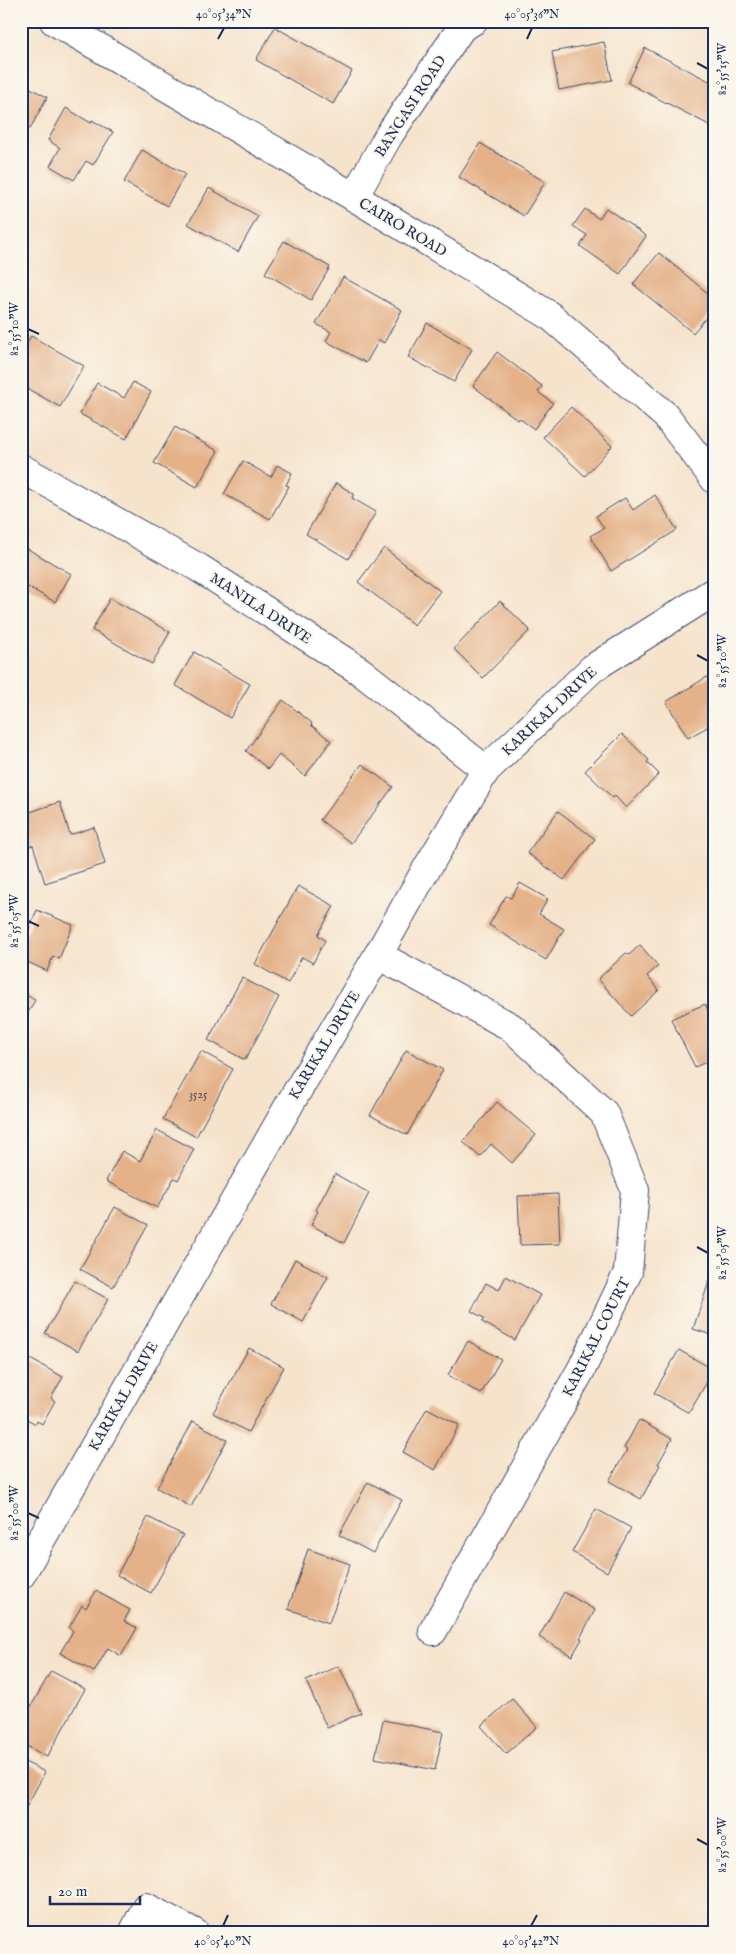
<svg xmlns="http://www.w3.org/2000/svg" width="736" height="1954" viewBox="0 0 736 1954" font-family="'IM FELL English',serif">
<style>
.building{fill:#e4b188}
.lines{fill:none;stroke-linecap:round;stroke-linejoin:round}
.minor-casing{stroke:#3c4a6e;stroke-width:30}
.minor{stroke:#fff;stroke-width:28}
.ticks{fill:none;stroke:#1b2f5e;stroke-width:2}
.labels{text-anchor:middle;stroke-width:4;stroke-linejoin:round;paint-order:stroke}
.number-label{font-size:12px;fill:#4d5068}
.street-label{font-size:15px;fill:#1b2f5e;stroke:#fbf7ec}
.neatline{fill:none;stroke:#1b2f5e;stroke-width:2}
.ticks-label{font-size:12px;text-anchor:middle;fill:#1b2f5e}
</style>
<rect width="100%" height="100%" fill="#fbf7ec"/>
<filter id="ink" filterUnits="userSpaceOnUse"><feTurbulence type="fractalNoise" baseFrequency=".02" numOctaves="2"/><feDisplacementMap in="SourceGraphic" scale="10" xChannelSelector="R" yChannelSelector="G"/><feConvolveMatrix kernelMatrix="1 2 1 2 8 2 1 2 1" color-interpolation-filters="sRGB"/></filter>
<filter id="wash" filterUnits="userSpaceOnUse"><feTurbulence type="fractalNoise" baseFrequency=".0096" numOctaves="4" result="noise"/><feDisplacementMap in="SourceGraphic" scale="20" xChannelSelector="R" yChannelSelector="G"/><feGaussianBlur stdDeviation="1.12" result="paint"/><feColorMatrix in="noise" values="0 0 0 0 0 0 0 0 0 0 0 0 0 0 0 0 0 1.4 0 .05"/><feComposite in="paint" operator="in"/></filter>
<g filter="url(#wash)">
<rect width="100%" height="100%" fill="#f6e3cb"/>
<g id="blocks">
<g class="building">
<path d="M 368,21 L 382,21 L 377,28 Z"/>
<path d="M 275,27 L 352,71 L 333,104 L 256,60 Z"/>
<path d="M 604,42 L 612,80 L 559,90 L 552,52 Z"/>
<path d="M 645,48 L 715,84 L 715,128 L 628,83 Z"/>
<path d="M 21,83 L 47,97 L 30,129 L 21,125 Z"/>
<path d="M 66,108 L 91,123 L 92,120 L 113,132 L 93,165 L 86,161 L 74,180 L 50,166 L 60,148 L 48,140 Z"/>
<path d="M 480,143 L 545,182 L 524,216 L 459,177 Z"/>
<path d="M 142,150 L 185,174 L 167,206 L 124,182 Z"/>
<path d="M 209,188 L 258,216 L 238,252 L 188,224 Z"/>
<path d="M 606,208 L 646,236 L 620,274 L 580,246 L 587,235 L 573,226 L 585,209 L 599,219 Z"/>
<path d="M 284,241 L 330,267 L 311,300 L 265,273 Z"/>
<path d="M 659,253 L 715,299 L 715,307 L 693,333 L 633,284 Z"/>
<path d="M 343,277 L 402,310 L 384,343 L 379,340 L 366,363 L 326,341 L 331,332 L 316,324 Z"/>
<path d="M 427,323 L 472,349 L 454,382 L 408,357 Z"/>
<path d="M 31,336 L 84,366 L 60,407 L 21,385 L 21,354 Z"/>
<path d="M 715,343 L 715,356 L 708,349 Z"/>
<path d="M 497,352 L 542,386 L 538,392 L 553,403 L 534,429 L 519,418 L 518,420 L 473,386 Z"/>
<path d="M 133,382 L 151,392 L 126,439 L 80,414 L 97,383 L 124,398 Z"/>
<path d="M 571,407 L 612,446 L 585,476 L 543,437 Z"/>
<path d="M 175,427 L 218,451 L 197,487 L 154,463 Z"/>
<path d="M 243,461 L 271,477 L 277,465 L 292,473 L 286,485 L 289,486 L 270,519 L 224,494 Z"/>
<path d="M 336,483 L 354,494 L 352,498 L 376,512 L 348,559 L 306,534 Z"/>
<path d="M 655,495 L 677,530 L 611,571 L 590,536 L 604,528 L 596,516 L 625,498 L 633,510 Z"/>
<path d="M 21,545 L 71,574 L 55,602 L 21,583 Z"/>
<path d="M 384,548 L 440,591 L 414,625 L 358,582 Z"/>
<path d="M 110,598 L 170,632 L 152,664 L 92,630 Z"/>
<path d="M 500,601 L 530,630 L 483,678 L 454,649 Z"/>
<path d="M 194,652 L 250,684 L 230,718 L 175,685 Z"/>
<path d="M 715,672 L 715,736 L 709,726 L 688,738 L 666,702 Z"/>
<path d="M 283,700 L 312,723 L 311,725 L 331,741 L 305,776 L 279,755 L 268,769 L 246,751 Z"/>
<path d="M 622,734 L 649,760 L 647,762 L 659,774 L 626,808 L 615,796 L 613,798 L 585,771 Z"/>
<path d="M 362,764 L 393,787 L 351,843 L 320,820 Z"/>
<path d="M 60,802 L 70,835 L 94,827 L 105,864 L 45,883 L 33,845 L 24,848 L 21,839 L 21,815 Z"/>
<path d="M 558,811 L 595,839 L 564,880 L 527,853 Z"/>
<path d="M 520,883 L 548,899 L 539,914 L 564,929 L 546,960 L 489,925 L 506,896 L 511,898 Z"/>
<path d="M 298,886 L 334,906 L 318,935 L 325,940 L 313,963 L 302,957 L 288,983 L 255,964 Z"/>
<path d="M 37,910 L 73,925 L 59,959 L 53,956 L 47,971 L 21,959 L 21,947 Z"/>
<path d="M 640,945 L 658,966 L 647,976 L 659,990 L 631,1016 L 598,979 L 626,953 L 629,955 Z"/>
<path d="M 242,978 L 279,997 L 245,1060 L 208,1040 Z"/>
<path d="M 21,992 L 35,1000 L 21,1025 Z"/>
<path d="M 705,1004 L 715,1025 L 715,1058 L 695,1067 L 671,1019 Z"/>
<path d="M 406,1050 L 443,1070 L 407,1135 L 370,1115 Z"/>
<path d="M 201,1051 L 233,1069 L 196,1137 L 163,1119 Z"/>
<path d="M 497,1102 L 536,1135 L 512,1163 L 491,1144 L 480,1157 L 463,1142 Z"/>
<path d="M 157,1130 L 194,1149 L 178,1180 L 174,1178 L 157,1208 L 106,1181 L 122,1151 L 140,1161 Z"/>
<path d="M 335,1174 L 369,1193 L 344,1243 L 311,1225 L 318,1211 L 316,1210 Z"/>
<path d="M 558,1194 L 560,1244 L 520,1245 L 518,1196 Z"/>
<path d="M 115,1207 L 148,1225 L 113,1287 L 80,1269 Z"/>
<path d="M 295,1259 L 328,1277 L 303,1322 L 271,1304 Z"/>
<path d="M 714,1267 L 715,1267 L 715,1336 L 693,1329 Z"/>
<path d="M 506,1276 L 540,1295 L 515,1340 L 482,1322 L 484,1318 L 471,1311 L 486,1283 L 499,1290 Z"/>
<path d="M 75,1281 L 108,1299 L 78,1351 L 45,1333 Z"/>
<path d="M 468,1341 L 501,1359 L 481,1394 L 448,1375 Z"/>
<path d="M 249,1348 L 284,1367 L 248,1432 L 213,1413 Z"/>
<path d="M 679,1350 L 714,1370 L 689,1413 L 654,1393 Z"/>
<path d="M 30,1359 L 63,1377 L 51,1398 L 55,1401 L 42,1424 L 37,1421 L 36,1424 L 21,1416 L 21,1374 Z"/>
<path d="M 427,1408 L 459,1425 L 435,1470 L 403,1452 Z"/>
<path d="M 639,1420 L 672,1439 L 658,1464 L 660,1465 L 641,1499 L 609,1481 L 627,1450 L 624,1448 Z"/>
<path d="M 193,1421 L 227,1440 L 191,1507 L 157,1488 Z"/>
<path d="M 368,1482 L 402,1500 L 373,1553 L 339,1535 Z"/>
<path d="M 596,1509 L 631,1528 L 607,1572 L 572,1552 Z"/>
<path d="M 148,1517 L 183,1535 L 151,1593 L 117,1575 Z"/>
<path d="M 308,1549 L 350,1564 L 329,1623 L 288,1609 Z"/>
<path d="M 96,1591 L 130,1610 L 124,1621 L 137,1628 L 121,1656 L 108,1648 L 94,1672 L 60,1653 L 73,1631 L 69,1628 L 82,1605 L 86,1608 Z"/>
<path d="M 564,1592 L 595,1610 L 580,1638 L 582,1639 L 572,1656 L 539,1637 Z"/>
<path d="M 339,1666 L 361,1713 L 327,1728 L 306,1681 Z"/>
<path d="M 51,1671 L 85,1689 L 47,1757 L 21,1743 L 21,1724 Z"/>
<path d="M 512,1699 L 537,1727 L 506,1754 L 481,1726 Z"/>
<path d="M 383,1720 L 443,1732 L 435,1770 L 375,1758 Z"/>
<path d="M 21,1760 L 45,1772 L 21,1817 Z"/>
</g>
</g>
</g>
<g filter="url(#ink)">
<use href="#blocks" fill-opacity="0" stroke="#3c4a6e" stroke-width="1"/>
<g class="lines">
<g class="minor-casing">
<g id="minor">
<path d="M 54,21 L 354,197 L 549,315 L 666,416 L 715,480"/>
<path d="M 354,197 L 389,135 L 462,27 L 473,21"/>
<path d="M 21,468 L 199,568 L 360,671 L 486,770"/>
<path d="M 378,955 L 511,1027 L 604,1113 L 635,1190 L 628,1272 L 581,1370 L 433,1631"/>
<path d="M 21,1575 L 292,1100 L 378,955 L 424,873 L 486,770 L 593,668 L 715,591"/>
<path d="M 133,1933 L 146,1907 L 195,1933"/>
</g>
</g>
<use href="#minor" class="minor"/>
</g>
</g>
<path class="ticks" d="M 218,39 L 224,28M 527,39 L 532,28M 697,63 L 708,69M 28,329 L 39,334M 697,655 L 708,661M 28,921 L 39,926M 697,1247 L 708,1253M 28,1513 L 39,1518M 697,1839 L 708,1845M 223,1926 L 228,1915M 531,1926 L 537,1915"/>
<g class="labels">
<g class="number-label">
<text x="198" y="1098">3525</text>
</g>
<g class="street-label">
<text transform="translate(410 106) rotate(-57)" y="5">BANGASI ROAD</text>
<text transform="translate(403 227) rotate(31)" y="5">CAIRO ROAD</text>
<text transform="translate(261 608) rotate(33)" y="5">MANILA DRIVE</text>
<text transform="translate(549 711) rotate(-43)" y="5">KARIKAL DRIVE</text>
<text transform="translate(324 1045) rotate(-59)" y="5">KARIKAL DRIVE</text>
<text transform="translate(596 1337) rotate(-63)" y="5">KARIKAL COURT</text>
<text transform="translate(123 1396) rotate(-60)" y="5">KARIKAL DRIVE</text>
</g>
</g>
<rect width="736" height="1954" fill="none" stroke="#fbf7ec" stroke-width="55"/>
<path d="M50 1896v8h90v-8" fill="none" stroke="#1b2f5e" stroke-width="2.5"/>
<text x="58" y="1896" font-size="15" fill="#1b2f5e" stroke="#fbf7ec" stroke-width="4" paint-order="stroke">20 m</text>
<rect x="28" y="28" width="680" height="1898" class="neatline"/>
<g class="ticks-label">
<text x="224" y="18">40°05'34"N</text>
<text x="532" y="18">40°05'36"N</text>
<text transform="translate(722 69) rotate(-90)" y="4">82°55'15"W</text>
<text transform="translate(14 329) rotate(-90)" y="4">82°55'10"W</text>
<text transform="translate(722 661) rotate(-90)" y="4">82°55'10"W</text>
<text transform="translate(14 921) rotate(-90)" y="4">82°55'05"W</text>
<text transform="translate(722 1253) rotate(-90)" y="4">82°55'05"W</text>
<text transform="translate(14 1513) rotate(-90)" y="4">82°55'00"W</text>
<text transform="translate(722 1845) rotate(-90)" y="4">82°55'00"W</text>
<text x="223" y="1945">40°05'40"N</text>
<text x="531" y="1945">40°05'42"N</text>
</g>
</svg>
